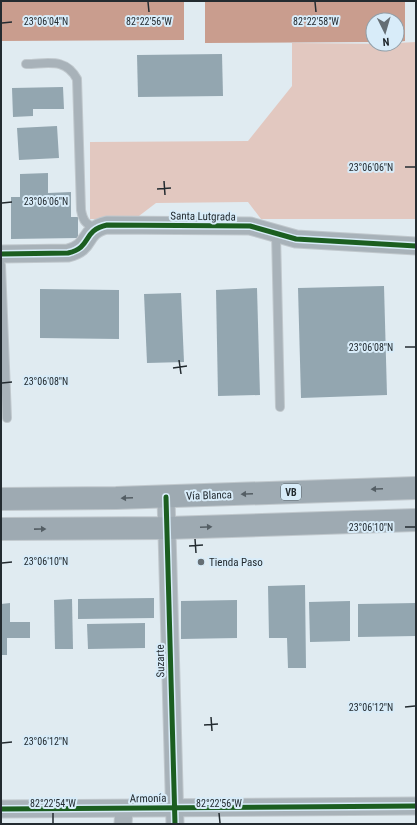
<svg xmlns="http://www.w3.org/2000/svg" width="417" height="825" viewBox="0 0 417 825" font-family="'Roboto Condensed',sans-serif">
<style>
.green{fill:#e2c8c0}
.water{fill:#c99d8e}
.building{fill:#93a6b0}
.lines{fill:none;stroke-linecap:round;stroke-linejoin:round}
.lane-casing{stroke:#c0c8cd;stroke-width:10}
.street-casing{stroke:#c0c8cd;stroke-width:19}
.primary-casing{stroke:#c0c8cd;stroke-width:24}
.lane{stroke:#a8b2b9;stroke-width:8}
.street{stroke:#a8b2b9;stroke-width:17}
.primary{stroke:#9eaab2;stroke-width:22}
.cycleway-casing{stroke:#d8ecf9;stroke-width:8}
.cycleway{stroke:#1b5e20;stroke-width:5}
.oneway{fill:#545e64}
.ticks{fill:none;stroke:#232b30;stroke-width:1.5}
.poi-dot{fill:#656e74;stroke:#d8ecf9;stroke-width:1.5}
.labels{text-anchor:middle;stroke-width:4;stroke-linejoin:round;paint-order:stroke}
.shield{fill:#d8ecf9;stroke:#59656c;stroke-width:1}
.shield-label{font-size:10px;font-weight:bold;fill:#232b30}
.street-label{font-size:11px;fill:#232b30;stroke:#d8ecf9}
.poi-label{font-size:11px;fill:#232b30;stroke:#d8ecf9;text-anchor:start}
.ticks-label{font-size:10px;text-anchor:middle;fill:#232b30;stroke:#d8ecf9;stroke-width:4;stroke-linejoin:round;paint-order:stroke}
</style>
<rect width="100%" height="100%" fill="#e0ebf1"/>
<path class="green" d="M 416,42 L 416,219 L 261,219 L 248,202 L 156,203 L 135,219 L 90,219 L 90,142 L 248,141 L 292,86 L 292,43 L 397,44 L 397,43 Z"/>
<g class="water">
<path d="M 1,1 L 184,1 L 184,40 L 1,41 Z"/>
<path d="M 205,1 L 405,1 L 405,41 L 397,42 L 397,20 L 373,20 L 373,42 L 205,43 Z"/>
</g>
<g class="building">
<path d="M 222,54 L 223,96 L 138,97 L 137,55 Z"/>
<path d="M 63,87 L 64,109 L 33,109 L 33,116 L 13,117 L 12,88 Z"/>
<path d="M 57,126 L 59,158 L 19,160 L 17,128 Z"/>
<path d="M 48,173 L 48,193 L 71,192 L 71,217 L 78,217 L 78,238 L 11,239 L 11,197 L 20,197 L 20,174 Z"/>
<path d="M 384,286 L 387,395 L 301,398 L 298,288 Z"/>
<path d="M 257,288 L 260,395 L 218,396 L 216,290 Z"/>
<path d="M 40,289 L 119,290 L 119,339 L 40,338 Z"/>
<path d="M 181,293 L 184,362 L 147,363 L 144,294 Z"/>
<path d="M 305,585 L 306,668 L 288,668 L 287,638 L 269,638 L 268,586 Z"/>
<path d="M 154,598 L 154,618 L 78,619 L 78,599 Z"/>
<path d="M 72,599 L 73,649 L 55,649 L 54,600 Z"/>
<path d="M 237,600 L 237,638 L 181,639 L 181,601 Z"/>
<path d="M 350,601 L 350,641 L 310,642 L 309,602 Z"/>
<path d="M 10,603 L 10,622 L 30,622 L 30,638 L 7,638 L 7,655 L 1,655 L 1,604 Z"/>
<path d="M 416,603 L 416,636 L 358,637 L 358,604 Z"/>
<path d="M 145,623 L 145,648 L 88,649 L 87,624 Z"/>
</g>
<g class="lines">
<g class="lane-casing">
<g id="lane">
<path d="M 26,64 C 47,64 65,57 77,79 L 81,210 C 83,221 86,225 97,228"/>
<path d="M 276,234 L 280,407"/>
<path d="M 1,265 L 7,418"/>
</g>
</g>
<g class="street-casing">
<g id="street">
<path d="M 1,254 L 68,253 C 93,247 81,231 107,225 L 250,226 L 296,239 L 416,246"/>
<path d="M 166,497 L 175,824"/>
<path d="M 1,809 L 416,806"/>
<path d="M 123,824 L 124,809"/>
</g>
</g>
<g class="primary-casing">
<g id="primary">
<path d="M 1,499 L 116,498 L 416,488"/>
<path d="M 1,529 L 167,528 L 416,520"/>
</g>
</g>
<use href="#lane" class="lane"/>
<use href="#street" class="street"/>
<use href="#primary" class="primary"/>
<g class="cycleway-casing">
<g id="cycleway">
<path d="M 1,254 L 68,253 C 93,247 81,231 107,225 L 250,226 L 296,239 L 416,246"/>
<path d="M 166,497 L 175,824"/>
<path d="M 1,809 L 416,806"/>
</g>
</g>
<use href="#cycleway" class="cycleway"/>
</g>
<defs><path id="oneway-solid" d="M-6-.8H1V-3.2L6.5 0L1 3.2V.8H-6Z"/></defs>
<g class="oneway">
<use href="#oneway-solid" transform="translate(377 489) rotate(178)"/>
<use href="#oneway-solid" transform="translate(247 494) rotate(178)"/>
<use href="#oneway-solid" transform="translate(127 498) rotate(178)"/>
<use href="#oneway-solid" transform="translate(206 527) rotate(-2)"/>
<use href="#oneway-solid" transform="translate(40 529) rotate(-1)"/>
</g>
<path class="ticks" d="M 148,2 L 149,12M 315,2 L 316,12M 2,23 L 12,22M 405,167 L 415,167M 164,181 L 165,195M 157,189 L 171,188M 2,203 L 12,202M 405,347 L 415,347M 179,360 L 181,374M 173,368 L 187,366M 2,383 L 12,382M 405,527 L 415,527M 195,539 L 196,553M 189,546 L 203,545M 2,563 L 12,562M 405,707 L 415,706M 211,717 L 212,731M 204,725 L 218,724M 2,743 L 12,742M 53,813 L 53,823M 219,813 L 220,823"/>
<circle class="poi-dot" cx="201" cy="562" r="4"/>
<g class="labels">
<rect class="shield" x="281" y="484" width="20" height="16" rx="3"/>
<g class="shield-label">
<text x="291" y="496">VB</text>
</g>
<g class="street-label">
<text transform="translate(203 216) rotate(1)" y="4">Santa Lutgrada</text>
<text transform="translate(209 495) rotate(-2)" y="4">Vía Blanca</text>
<text transform="translate(160 661) rotate(-91)" y="4">Suzarte</text>
<text transform="translate(148 798) rotate(-1)" y="4">Armonía</text>
</g>
<g class="poi-label">
<text x="209" y="566">Tienda Paso</text>
</g>
</g>
<g class="ticks-label">
<text x="46" y="25">23°06'04"N</text>
<text x="149" y="25">82°22'56"W</text>
<text x="316" y="25">82°22'58"W</text>
<text x="371" y="171">23°06'06"N</text>
<text x="46" y="205">23°06'06"N</text>
<text x="371" y="351">23°06'08"N</text>
<text x="46" y="385">23°06'08"N</text>
<text x="371" y="531">23°06'10"N</text>
<text x="46" y="565">23°06'10"N</text>
<text x="371" y="711">23°06'12"N</text>
<text x="46" y="745">23°06'12"N</text>
<text x="53" y="807">82°22'54"W</text>
<text x="219" y="807">82°22'56"W</text>
</g>
<rect width="417" height="825" fill="none" stroke="#232b30" stroke-width="4"/>
<g transform="translate(385 32) rotate(175)"><circle r="19" fill="#d8ecf9" stroke="#909fa9"/>
<path d="M0-3L7 15L0 10L-7 15Z" fill="#656e74"/>
<text y="-6" font-size="11" font-weight="bold" text-anchor="middle" fill="#232b30">N</text>
</g>
</svg>
